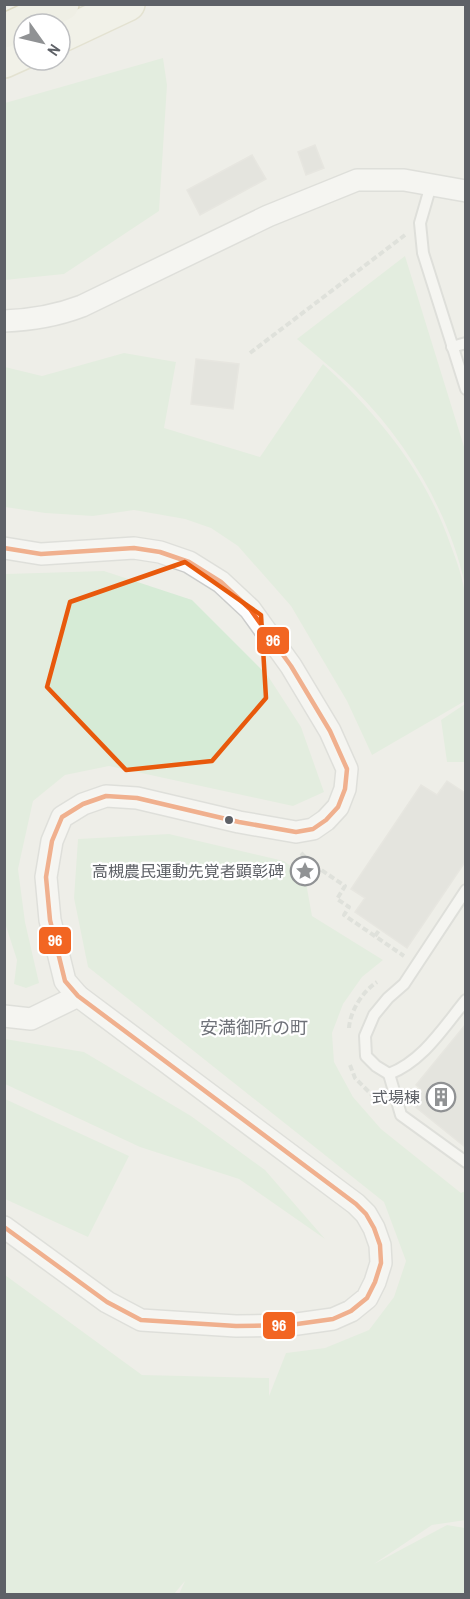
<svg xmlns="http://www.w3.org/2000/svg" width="470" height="1599" viewBox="0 0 470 1599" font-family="'Archivo Narrow','Noto Sans JP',sans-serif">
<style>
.green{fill:#d6ebd6}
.building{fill:#d8d7d3;stroke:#dddcd8;stroke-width:1.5}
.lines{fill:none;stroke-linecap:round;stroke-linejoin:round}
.lane-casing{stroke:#cbcccb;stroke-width:14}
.street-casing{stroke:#cbcccb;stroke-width:24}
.primary-casing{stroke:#d6d2b6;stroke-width:36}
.highway-casing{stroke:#c7bf94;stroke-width:36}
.path{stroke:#ccd0cd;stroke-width:4;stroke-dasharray:6 3;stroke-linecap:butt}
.lane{stroke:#fcfcfc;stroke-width:10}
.street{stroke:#fcfcfc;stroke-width:21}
.primary{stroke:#f3f3e9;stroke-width:33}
.highway{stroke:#f0efe2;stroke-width:33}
.bus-1-casing{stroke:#fff;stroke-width:9}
.bus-1{stroke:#f26522;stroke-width:4.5}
.marked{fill:none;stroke:#e8590c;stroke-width:4.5;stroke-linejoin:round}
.bus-dot{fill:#5e6167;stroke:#fff;stroke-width:2}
.labels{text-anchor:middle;stroke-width:4.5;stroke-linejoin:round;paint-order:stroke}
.poi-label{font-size:16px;fill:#5e6167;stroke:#fff;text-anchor:end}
.neighbourhood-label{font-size:18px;fill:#6f7279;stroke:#fff}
.line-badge{stroke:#fff;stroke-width:2}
.badge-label{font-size:16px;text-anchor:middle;font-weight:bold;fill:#fff}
</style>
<rect width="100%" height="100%" fill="#eeeee8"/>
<g class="green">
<path d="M 163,58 L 167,85 L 159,211 L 64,274 L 5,280 L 5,103 Z"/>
<path d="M 405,256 L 465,450 L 465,585 C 449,512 408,444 356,391 C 338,373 317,356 297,339 Z"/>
<path d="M 124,353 L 176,362 L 164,428 L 260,457 L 323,364 C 379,415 426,473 451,546 C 457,562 463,578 465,595 C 467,607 466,620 466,632 C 466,655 466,678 465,701 L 372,755 L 347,701 L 291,606 L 238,546 L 211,528 L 185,519 L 134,510 L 93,516 L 45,513 L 5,507 L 5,367 L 42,376 Z"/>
<path d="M 104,571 L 192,600 L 268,676 L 301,727 L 324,792 L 293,806 L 109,766 L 65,775 L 33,801 L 18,869 L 25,922 L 39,983 L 26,988 L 14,984 L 17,960 L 5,923 L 5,574 Z"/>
<path d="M 465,704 L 465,762 L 447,762 L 441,720 Z"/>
<path d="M 169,834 L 284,861 L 305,877 L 312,916 L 383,960 L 362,977 L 343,1004 L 332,1033 L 334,1062 L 353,1097 L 381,1129 L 461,1193 L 465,1191 L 466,1520 L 432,1525 L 374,1564 L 447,1525 L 465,1528 L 465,1594 L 179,1594 L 185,1581 L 174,1594 L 5,1594 L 5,1275 L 142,1375 L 269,1378 L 269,1396 L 286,1353 L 325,1348 L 369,1330 L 394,1297 L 406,1261 L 384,1202 L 88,967 L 74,898 L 78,839 Z"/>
<path d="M 5,1039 L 84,1052 L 191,1116 L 265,1170 L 325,1239 L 239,1179 L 140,1147 L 5,1084 Z"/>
<path d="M 5,1099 L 129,1156 L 88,1237 L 5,1199 Z"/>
</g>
<g class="building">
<path d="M 315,145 L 324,168 L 306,175 L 298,152 Z"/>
<path d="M 252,155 L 266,179 L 200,215 L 187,190 Z"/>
<path d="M 196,359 L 239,364 L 233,409 L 191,404 Z"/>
<path d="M 447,781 L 465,793 L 465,862 L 407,948 L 355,912 L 365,898 L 351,889 L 421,785 L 437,795 Z"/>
<path d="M 465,1025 L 465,1147 L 412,1104 L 422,1090 L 416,1085 Z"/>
</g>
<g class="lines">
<g class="lane-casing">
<g id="lane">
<path d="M 431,185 L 420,223 L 423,253 L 466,389"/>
<path d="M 452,347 L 466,343"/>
<path d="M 466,890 L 404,984 L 388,998 L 374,1015 L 365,1036 L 366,1056 L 376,1066 L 389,1074 C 423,1061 443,1028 466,1000"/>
<path d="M 389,1074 L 401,1115 L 466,1162"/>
</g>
</g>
<g class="street-casing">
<g id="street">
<path d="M 4,321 C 32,320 56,316 82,306 L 268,216 L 357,180 L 404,180 L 466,191"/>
<path d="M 4,548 L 41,554 L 134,548 L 160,552 L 189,562 L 221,582 L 250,609 L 291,666 L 330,731 L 347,769 L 345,789 L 338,807 L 326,820 L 313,829 L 296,832 L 239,822 L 137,798 L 106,796 L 83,804 L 62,817 L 52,841 L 46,877 L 50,920 L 65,981 L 78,996 L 356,1204 L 366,1214 L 374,1228 L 380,1245 L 381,1263 L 375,1282 L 367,1298 L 351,1311 L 333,1319 L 290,1325 L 236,1326 L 141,1320 L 107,1302 L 4,1227"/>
<path d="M 4,1016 L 31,1019 L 78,996"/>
</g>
</g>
<g class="primary-casing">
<g id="primary">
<path d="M 60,36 L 128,4"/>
<path d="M 4,61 L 24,52"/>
</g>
</g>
<g class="highway-casing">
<path id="highway" d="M 4,31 L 62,4"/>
</g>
<g class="path">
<path d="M 250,353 L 405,235"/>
<path d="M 301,853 L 311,863 L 345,886 L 337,899 L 349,907 L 344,915 L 404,956"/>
<path d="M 375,936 L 380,929"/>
<path d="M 349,1028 C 350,1011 363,991 377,982"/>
<path d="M 350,1065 L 355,1078 L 380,1103"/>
</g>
<use href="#lane" class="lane"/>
<use href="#street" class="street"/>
<use href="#primary" class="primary"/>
<use href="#highway" class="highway"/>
<g class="bus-1-casing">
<path id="bus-1" d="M 4,548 L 41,554 L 134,548 L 160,552 L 189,562 L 221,582 L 250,609 L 291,666 L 330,731 L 347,769 L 345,789 L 338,807 L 326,820 L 313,829 L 296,832 L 239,822 L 137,798 L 106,796 L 83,804 L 62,817 L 52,841 L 46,877 L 50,920 L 65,981 L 78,996 L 356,1204 L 366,1214 L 374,1228 L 380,1245 L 381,1263 L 375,1282 L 367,1298 L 351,1311 L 333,1319 L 290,1325 L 236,1326 L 141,1320 L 107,1302 L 4,1227"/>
</g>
<use href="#bus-1" class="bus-1"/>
</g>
<path d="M0 0H470V1599H0ZM 185,562 L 261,615 L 266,698 L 212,761 L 126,770 L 47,687 L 70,602 Z" fill="#eeeee8" fill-opacity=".55" fill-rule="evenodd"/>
<path class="marked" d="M 185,562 L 261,615 L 266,698 L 212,761 L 126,770 L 47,687 L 70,602 Z"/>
<defs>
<g id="sight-ring" transform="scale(1.5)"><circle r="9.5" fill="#fff" stroke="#909294" stroke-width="1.5"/><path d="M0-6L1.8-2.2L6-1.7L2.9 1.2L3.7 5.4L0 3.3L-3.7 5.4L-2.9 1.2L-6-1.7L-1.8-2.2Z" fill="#909294"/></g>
<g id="building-ring" transform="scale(1.5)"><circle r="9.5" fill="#fff" stroke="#909294" stroke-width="1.5"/><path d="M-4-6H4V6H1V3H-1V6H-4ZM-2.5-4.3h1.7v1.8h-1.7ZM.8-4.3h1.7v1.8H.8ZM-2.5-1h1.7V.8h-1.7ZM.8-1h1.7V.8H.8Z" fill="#909294"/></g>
</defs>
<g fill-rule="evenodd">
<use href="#sight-ring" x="305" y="871"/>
<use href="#building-ring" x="441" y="1097"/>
</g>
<circle class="bus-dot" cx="229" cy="820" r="5"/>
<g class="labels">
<g class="poi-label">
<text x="284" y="877">高槻農民運動先覚者顕彰碑</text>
<text x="420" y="1103">式場棟</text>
</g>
<g class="neighbourhood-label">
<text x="254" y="1034">安満御所の町</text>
</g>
</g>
<g class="line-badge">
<rect x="256" y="626" width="34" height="29" rx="6" fill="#f26522"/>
<rect x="38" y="926" width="34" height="29" rx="6" fill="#f26522"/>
<rect x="262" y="1311" width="34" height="29" rx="6" fill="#f26522"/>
</g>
<g class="badge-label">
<text x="273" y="646">96</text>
<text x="55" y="946">96</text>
<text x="279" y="1331">96</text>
</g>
<rect width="470" height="1599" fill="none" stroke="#5e6167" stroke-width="12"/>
<g transform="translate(42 42) rotate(124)"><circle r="28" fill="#ffffff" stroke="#bfc0c2" stroke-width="1.5"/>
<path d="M0-4.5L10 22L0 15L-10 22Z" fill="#909294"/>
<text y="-9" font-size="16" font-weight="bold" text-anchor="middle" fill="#5e6167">N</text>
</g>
</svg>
